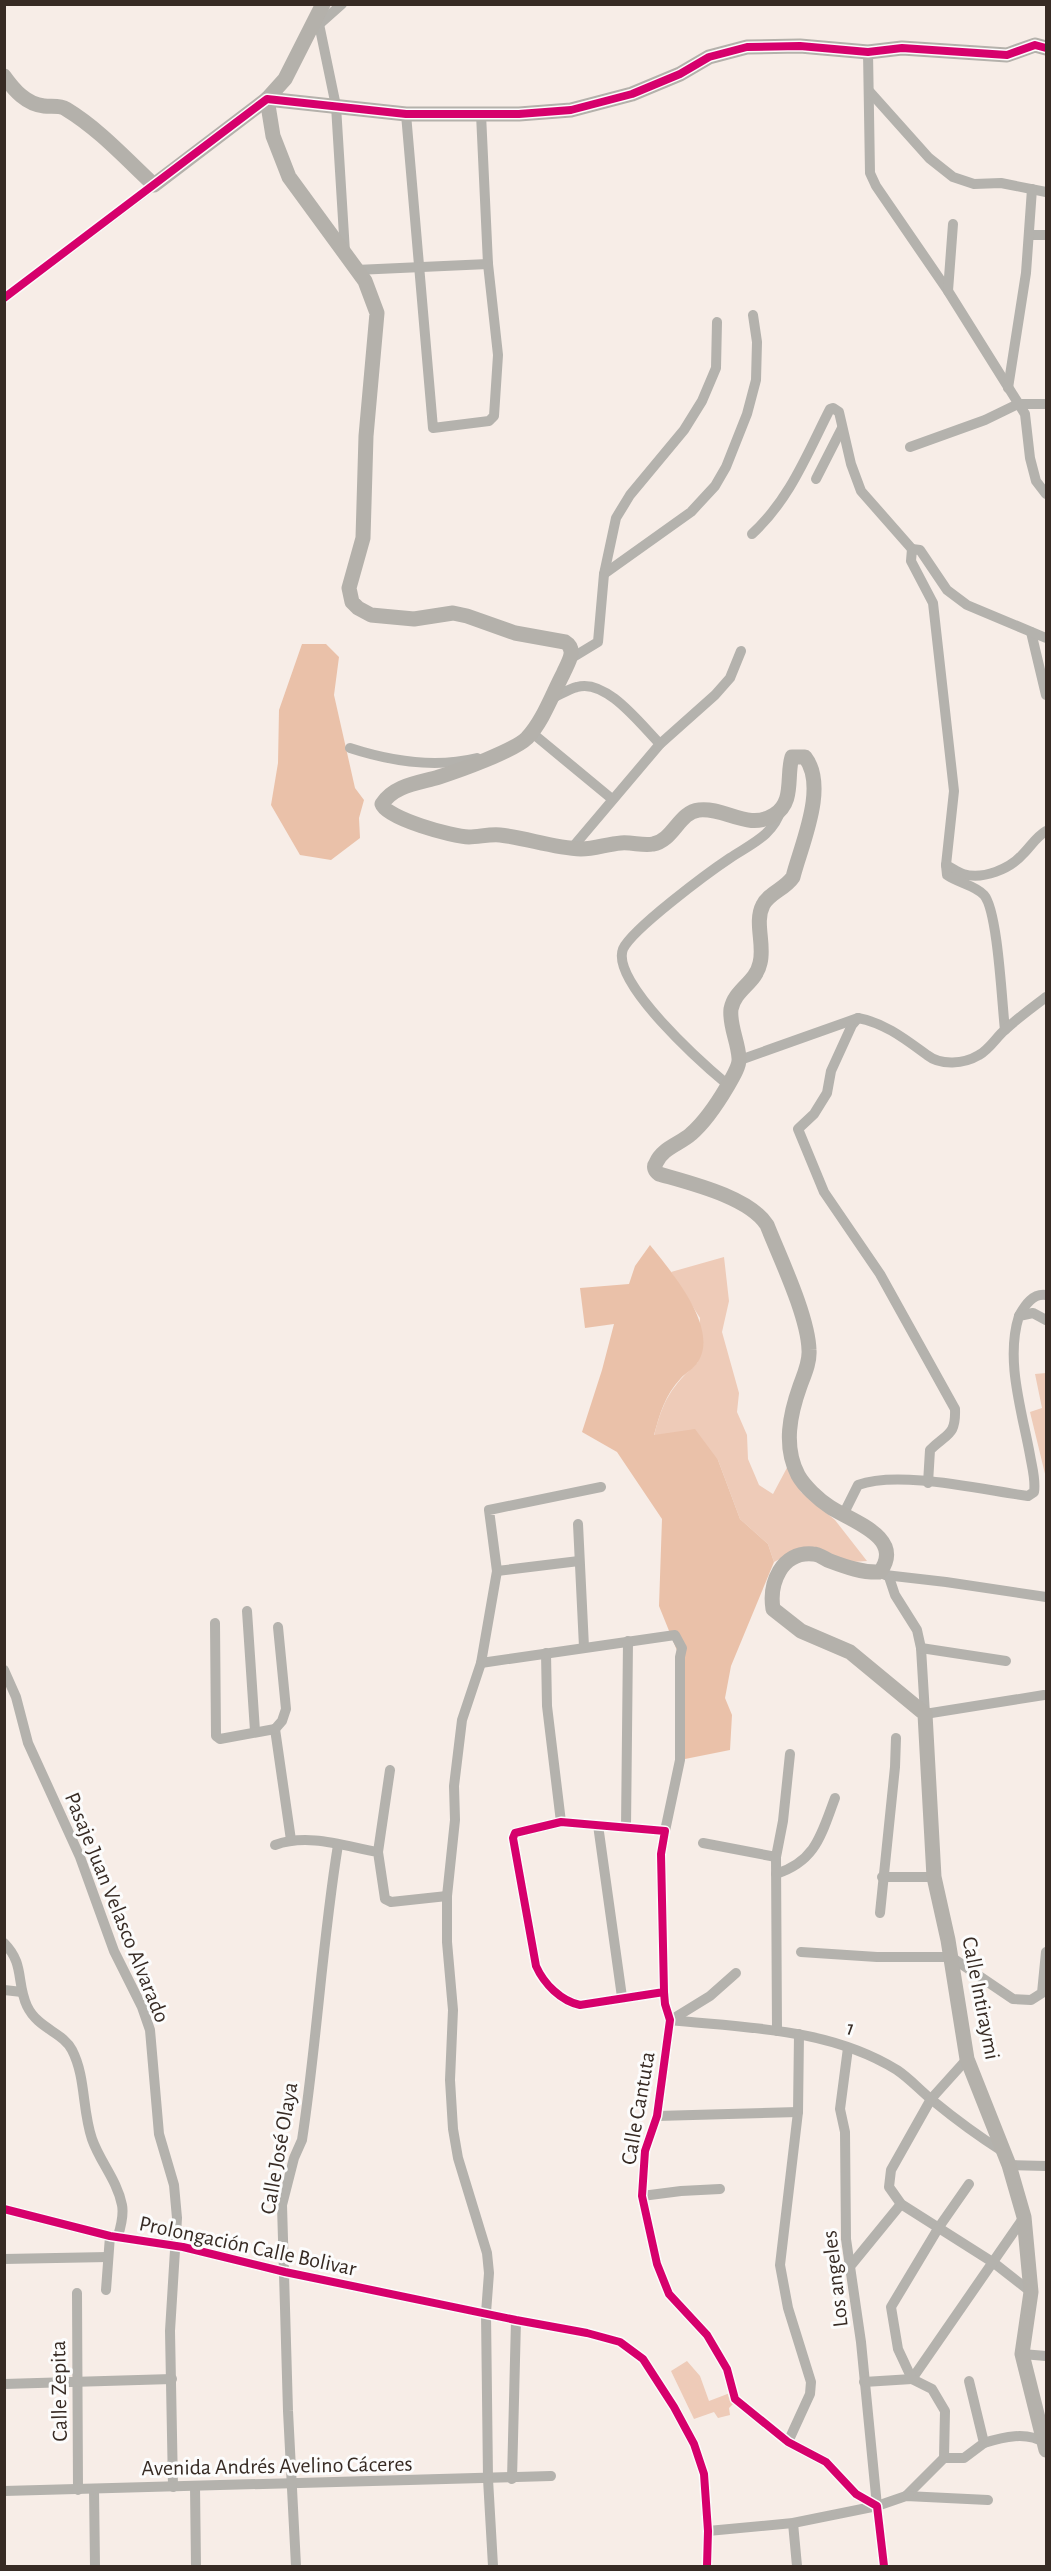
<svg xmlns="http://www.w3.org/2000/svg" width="1051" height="2571" viewBox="0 0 1051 2571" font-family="'Alegreya Sans',sans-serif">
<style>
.green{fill:#eecbb8}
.forest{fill:#eac1a9}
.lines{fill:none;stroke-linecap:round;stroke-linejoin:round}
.street{stroke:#b4b2ad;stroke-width:10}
.secondary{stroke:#b4b1ab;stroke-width:15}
.cycleway-casing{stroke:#fcfcfc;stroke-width:11}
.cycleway{stroke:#d6006c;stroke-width:8}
.labels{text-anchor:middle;stroke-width:6;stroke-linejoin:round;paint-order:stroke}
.street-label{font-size:22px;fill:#372b24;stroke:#fcfcfc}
</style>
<rect width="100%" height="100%" fill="#f7ede7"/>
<g class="green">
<path d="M 724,1257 L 729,1301 L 722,1332 L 739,1393 L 737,1412 L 747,1435 L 748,1459 L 759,1485 L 773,1494 L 789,1464 L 801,1492 L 835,1520 L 867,1561 L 852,1562 L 797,1550 L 774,1562 L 768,1544 L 740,1519 L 718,1460 L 654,1436 C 663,1400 671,1387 698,1362 L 700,1318 L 671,1272 Z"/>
<path d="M 1046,1373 L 1046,1478 L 1030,1412 L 1042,1408 L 1035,1374 Z"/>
<path d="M 687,2361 L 700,2376 L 709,2401 L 730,2393 L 733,2404 L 729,2408 L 730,2415 L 718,2418 L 714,2412 L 694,2419 L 671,2371 Z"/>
</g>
<g class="forest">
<path d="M 302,644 L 326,644 L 339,657 L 334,695 L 355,788 L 364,800 L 359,818 L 360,838 L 331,860 L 300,855 L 271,805 L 278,763 L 279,710 Z"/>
<path d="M 650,1245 C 670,1270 720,1328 698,1362 C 694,1368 686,1373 681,1378 C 665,1395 660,1413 654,1435 L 695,1429 L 718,1460 L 740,1519 L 768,1544 L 774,1562 L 731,1666 L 725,1698 L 732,1715 L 730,1750 L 680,1760 L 680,1658 L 659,1606 L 662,1519 L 617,1452 L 582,1432 L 602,1370 L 614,1324 L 585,1328 L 580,1288 L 629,1284 L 635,1266 Z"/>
</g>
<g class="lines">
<g class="street">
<path d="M 319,24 L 336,106 L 345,252"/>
<path d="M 315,28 L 342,4"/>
<path d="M 868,52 L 870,173 L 876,186 L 948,291 L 1025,414 L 1030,458 L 1036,481 L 1046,494"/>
<path d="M 870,92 L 929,158 L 953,177 L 974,184 L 1001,183 L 1046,192"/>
<path d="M 406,114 L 433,428 L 489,421 L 494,416 L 498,355 L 488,264 L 481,114"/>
<path d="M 1029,235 L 1046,235"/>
<path d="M 356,270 L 488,264"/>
<path d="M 948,291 L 953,224"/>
<path d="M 4,298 L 154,185"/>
<path d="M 1008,388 L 1026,273 L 1032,189"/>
<path d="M 910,447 L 985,420 L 1018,404 L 1046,404"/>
<path d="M 816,479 L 842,428"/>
<path d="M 752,534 C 790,499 807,454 830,409 L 833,408 L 839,412 L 851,464 L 861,491 L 912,549"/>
<path d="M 604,574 L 691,512 L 715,486 L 726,467 L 747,414 L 756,380 L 757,342 L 753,315"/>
<path d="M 1031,632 L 1046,695"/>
<path d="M 1046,638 L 967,605 L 947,590 L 920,550 L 912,549 L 911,561 L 933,603 L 954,791 L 946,865 C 952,868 958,872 963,874 C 983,880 1010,869 1023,854 C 1031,846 1036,837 1046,831"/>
<path d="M 570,659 L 598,642 L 604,574 L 616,518 L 630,495 L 684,430 L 702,401 L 716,368 L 717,322"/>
<path d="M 551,699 C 560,695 568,689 577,687 C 606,678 641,725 660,744"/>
<path d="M 531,732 L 612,799"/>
<path d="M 350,748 C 390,761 436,768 477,758"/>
<path d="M 572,848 L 660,744 L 715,695 L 730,678 L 741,651"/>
<path d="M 946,865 L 947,875 C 958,883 975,885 984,895 C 998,911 1002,1005 1005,1030"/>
<path d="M 858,1018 L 852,1025 L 831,1071 L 827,1093 L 814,1114 L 798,1129 L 824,1192 L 880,1274 L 955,1409 C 956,1436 947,1433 930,1450 L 928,1483"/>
<path d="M 740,1060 L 858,1018 C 885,1023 905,1039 927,1055 C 941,1066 964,1064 979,1055 C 990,1049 997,1036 1006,1029 C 1019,1017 1033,1007 1046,997"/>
<path d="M 728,1085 C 704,1065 610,982 623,949 C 632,929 709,872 730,858 C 751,844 774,835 781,809"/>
<path d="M 1019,1316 C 1025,1305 1033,1293 1046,1295"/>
<path d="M 843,1515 L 858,1485 C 899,1470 983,1490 1028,1496 L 1034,1492 C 1036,1480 1032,1467 1030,1455 C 1022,1411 1005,1360 1019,1316 L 1033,1313 L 1046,1320"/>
<path d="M 578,1524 L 584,1647"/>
<path d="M 497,1571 L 579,1561"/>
<path d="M 885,1575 L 946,1582 L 1046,1597"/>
<path d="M 889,1577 L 895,1595 L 917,1630 L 921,1648 L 925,1714 L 1044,1695"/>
<path d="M 247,1611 L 255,1731"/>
<path d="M 215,1623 L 216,1736 L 220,1739 L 275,1729 L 291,1840"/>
<path d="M 921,1648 L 1006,1661"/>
<path d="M 546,1653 L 547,1706 L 561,1822"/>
<path d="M 481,1663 L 675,1635 L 682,1648 L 680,1657 L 680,1760 L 665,1831"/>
<path d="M 4,1670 L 16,1697 L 28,1743 L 80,1857 L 114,1951 L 142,2007 L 150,2030 L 159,2134 L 174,2185 L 177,2218 L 170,2331 L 173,2487"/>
<path d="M 275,1729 L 282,1721 L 286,1709 L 278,1627"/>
<path d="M 598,1825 L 622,1997"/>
<path d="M 626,1828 L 628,1641"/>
<path d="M 703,1843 L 776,1857"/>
<path d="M 275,1845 C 308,1833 344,1846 378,1852 L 385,1899 L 391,1902 L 447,1896"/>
<path d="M 378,1852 L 390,1770"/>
<path d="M 776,1874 C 816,1861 821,1835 835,1798"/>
<path d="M 882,1877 L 934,1877"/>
<path d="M 880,1913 L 895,1767 L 896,1738"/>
<path d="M 4,1943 C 25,1964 16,1982 27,2006 C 38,2029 63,2032 72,2050 C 86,2077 82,2110 92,2139 C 100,2162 117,2180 122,2205 C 124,2215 121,2226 118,2236"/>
<path d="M 801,1952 L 877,1957 L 951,1957 L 1013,1999 L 1031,2000 L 1042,1993 L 1046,1952"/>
<path d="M 4,1990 L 22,1992"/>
<path d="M 664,1992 L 580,2005 C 561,2001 544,1984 536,1966 L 513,1838 L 515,1833 L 561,1822 L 665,1831 L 661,1854 L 664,1992 L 665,2004 L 670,2020 L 657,2116 L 645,2151 L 642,2196 L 657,2264 L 669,2294 L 707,2335 L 727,2369 L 735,2399 L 788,2442 L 826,2462 L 856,2494 L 877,2506 L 884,2566"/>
<path d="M 670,2020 C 748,2028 829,2028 897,2070 C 909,2078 920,2090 932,2100 C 954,2118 978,2136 1002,2151"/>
<path d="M 671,2020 L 710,1996 L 736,1973"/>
<path d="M 777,2031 L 776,1857 L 783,1821 L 790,1754"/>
<path d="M 848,2048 L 840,2109 L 845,2132 L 846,2239 L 861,2342 L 877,2506"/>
<path d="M 967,2059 L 931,2099 L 891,2170 L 889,2187 L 901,2204 L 994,2263 L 1031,2292"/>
<path d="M 657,2116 L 798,2112"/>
<path d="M 1009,2165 L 1046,2166"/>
<path d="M 642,2196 L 681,2191 L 720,2189"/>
<path d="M 4,2209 L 110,2236 L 183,2247 L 285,2272 L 516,2320 L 587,2333 L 620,2342 L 643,2359 L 674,2407 L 694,2444 L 704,2474 L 708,2531 L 707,2566"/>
<path d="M 4,2259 L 108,2257"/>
<path d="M 852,2264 L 901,2204"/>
<path d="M 106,2290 L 110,2236"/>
<path d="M 77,2293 L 78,2490"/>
<path d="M 1022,2354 L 1046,2356"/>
<path d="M 864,2382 L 912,2379 L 1024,2217"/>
<path d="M 4,2384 L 172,2379"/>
<path d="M 788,2442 L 810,2394 L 811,2382 L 788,2308 L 780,2265 L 798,2112 L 799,2034"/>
<path d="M 984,2443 C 1003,2437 1027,2431 1045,2443"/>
<path d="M 944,2458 L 964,2458 L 984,2443 L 969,2381"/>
<path d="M 512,2479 L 516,2320"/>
<path d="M 195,2486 L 196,2566"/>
<path d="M 94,2489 L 95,2566"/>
<path d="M 4,2491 L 551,2476"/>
<path d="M 906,2496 L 944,2458 L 945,2411 L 932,2389 L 912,2379 L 898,2349 L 891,2307 L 939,2227 L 969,2184"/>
<path d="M 793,2523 L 797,2566"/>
<path d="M 708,2531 L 793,2523 L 877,2506 L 906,2496 L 988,2500"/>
<path d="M 296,2566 L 288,2411 L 282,2205 L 294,2158 L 302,2140 C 317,2042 322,1943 338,1845"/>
<path d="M 493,2566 L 488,2479 L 486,2313 L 489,2273 L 487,2253 L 458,2158 L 453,2129 L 450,2080 L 453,2010 L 447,1942 L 447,1896 L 455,1820 L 454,1786 L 462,1720 L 481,1663 L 497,1571 L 489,1510 L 601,1487"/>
</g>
<g class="secondary">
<path d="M 4,76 C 14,90 26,104 44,106 C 51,107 60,105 66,109 C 99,129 126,159 154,185 L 267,99 L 285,79 L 323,4"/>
<path d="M 267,99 L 273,136 L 289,177 L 365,281 L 377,313 L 366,436 L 363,538 L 349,588 L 352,602 L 358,608 L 371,615 L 414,619 L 453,613 L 467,616 L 515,633 L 565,642 C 578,650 567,664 563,674 C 552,695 543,721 527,738 C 514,751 458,771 439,777 C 419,783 394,785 382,804 C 386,818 453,837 469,837 C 479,837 489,834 500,835 C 527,838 553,848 581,849 C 595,849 607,844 621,843 C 632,842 643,846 653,844 C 673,841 679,812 699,810 C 725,807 748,831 774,815 C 795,802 786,776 792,757 L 805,757 C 828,787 801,845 793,877 C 785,889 769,893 763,905 C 754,922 765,945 760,963 C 756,983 735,989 731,1009 C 729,1025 738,1041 739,1058 C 740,1066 731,1080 727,1087 C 717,1104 706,1121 691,1134 C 680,1144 662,1148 656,1163 C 653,1167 655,1171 659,1174 C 690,1183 749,1197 767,1225 C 780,1258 808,1316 809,1350 C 810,1362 804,1375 800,1386 C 790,1414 783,1446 798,1475 C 804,1486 819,1500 830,1507 C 851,1521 905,1537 880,1572 C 863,1573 846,1567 830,1561 C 825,1559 819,1554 813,1554 C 781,1551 769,1584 773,1609 L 801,1631 L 850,1652 L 925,1714 L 934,1877 L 948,1940 L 967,2059 L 1009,2165 L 1024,2217 L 1031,2292 L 1022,2354 L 1046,2450"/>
<path d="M 267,99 L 406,114 L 519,114 L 571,110 L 632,94 L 680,74 L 709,57 L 747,47 L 800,46 L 868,52 L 902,48 L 1007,55 L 1035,45 L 1046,48"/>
</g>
<g class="cycleway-casing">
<g id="cycleway">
<path d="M 4,298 L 267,99 L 406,114 L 519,114 L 571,110 L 632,94 L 680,74 L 709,57 L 747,47 L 800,46 L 868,52 L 902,48 L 1007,55 L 1035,45 L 1046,48"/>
<path d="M 664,1992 L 580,2005 C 561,2001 544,1984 536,1966 L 513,1838 L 515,1833 L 561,1822 L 665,1831 L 661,1854 L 664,1992 L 665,2004 L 670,2020 L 657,2116 L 645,2151 L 642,2196 L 657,2264 L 669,2294 L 707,2335 L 727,2369 L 735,2399 L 788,2442 L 826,2462 L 856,2494 L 877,2506 L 884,2566"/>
<path d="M 4,2209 L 110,2236 L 183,2247 L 285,2272 L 516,2320 L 587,2333 L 620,2342 L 643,2359 L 674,2407 L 694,2444 L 704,2474 L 708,2531 L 707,2566"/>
</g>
</g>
<use href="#cycleway" class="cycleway"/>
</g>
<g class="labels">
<g class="street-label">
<text transform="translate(118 1907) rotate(68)" y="8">Pasaje Juan Velasco Alvarado</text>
<text transform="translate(982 1998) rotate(79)" y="8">Calle Intiraymi</text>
<text transform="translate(851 2027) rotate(20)" y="8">1</text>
<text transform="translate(637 2108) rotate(-80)" y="8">Calle Cantuta</text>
<text transform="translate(278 2148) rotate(-80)" y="8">Calle José Olaya</text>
<text transform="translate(248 2245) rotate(12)" y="8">Prolongación Calle Bolivar</text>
<text transform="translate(834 2279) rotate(-97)" y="8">Los angeles</text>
<text transform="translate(58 2391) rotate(-91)" y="8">Calle Zepita</text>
<text transform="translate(277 2465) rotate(-1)" y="8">Avenida Andrés Avelino Cáceres</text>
</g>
</g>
<rect width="1051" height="2571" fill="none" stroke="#372b24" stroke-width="12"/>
</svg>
